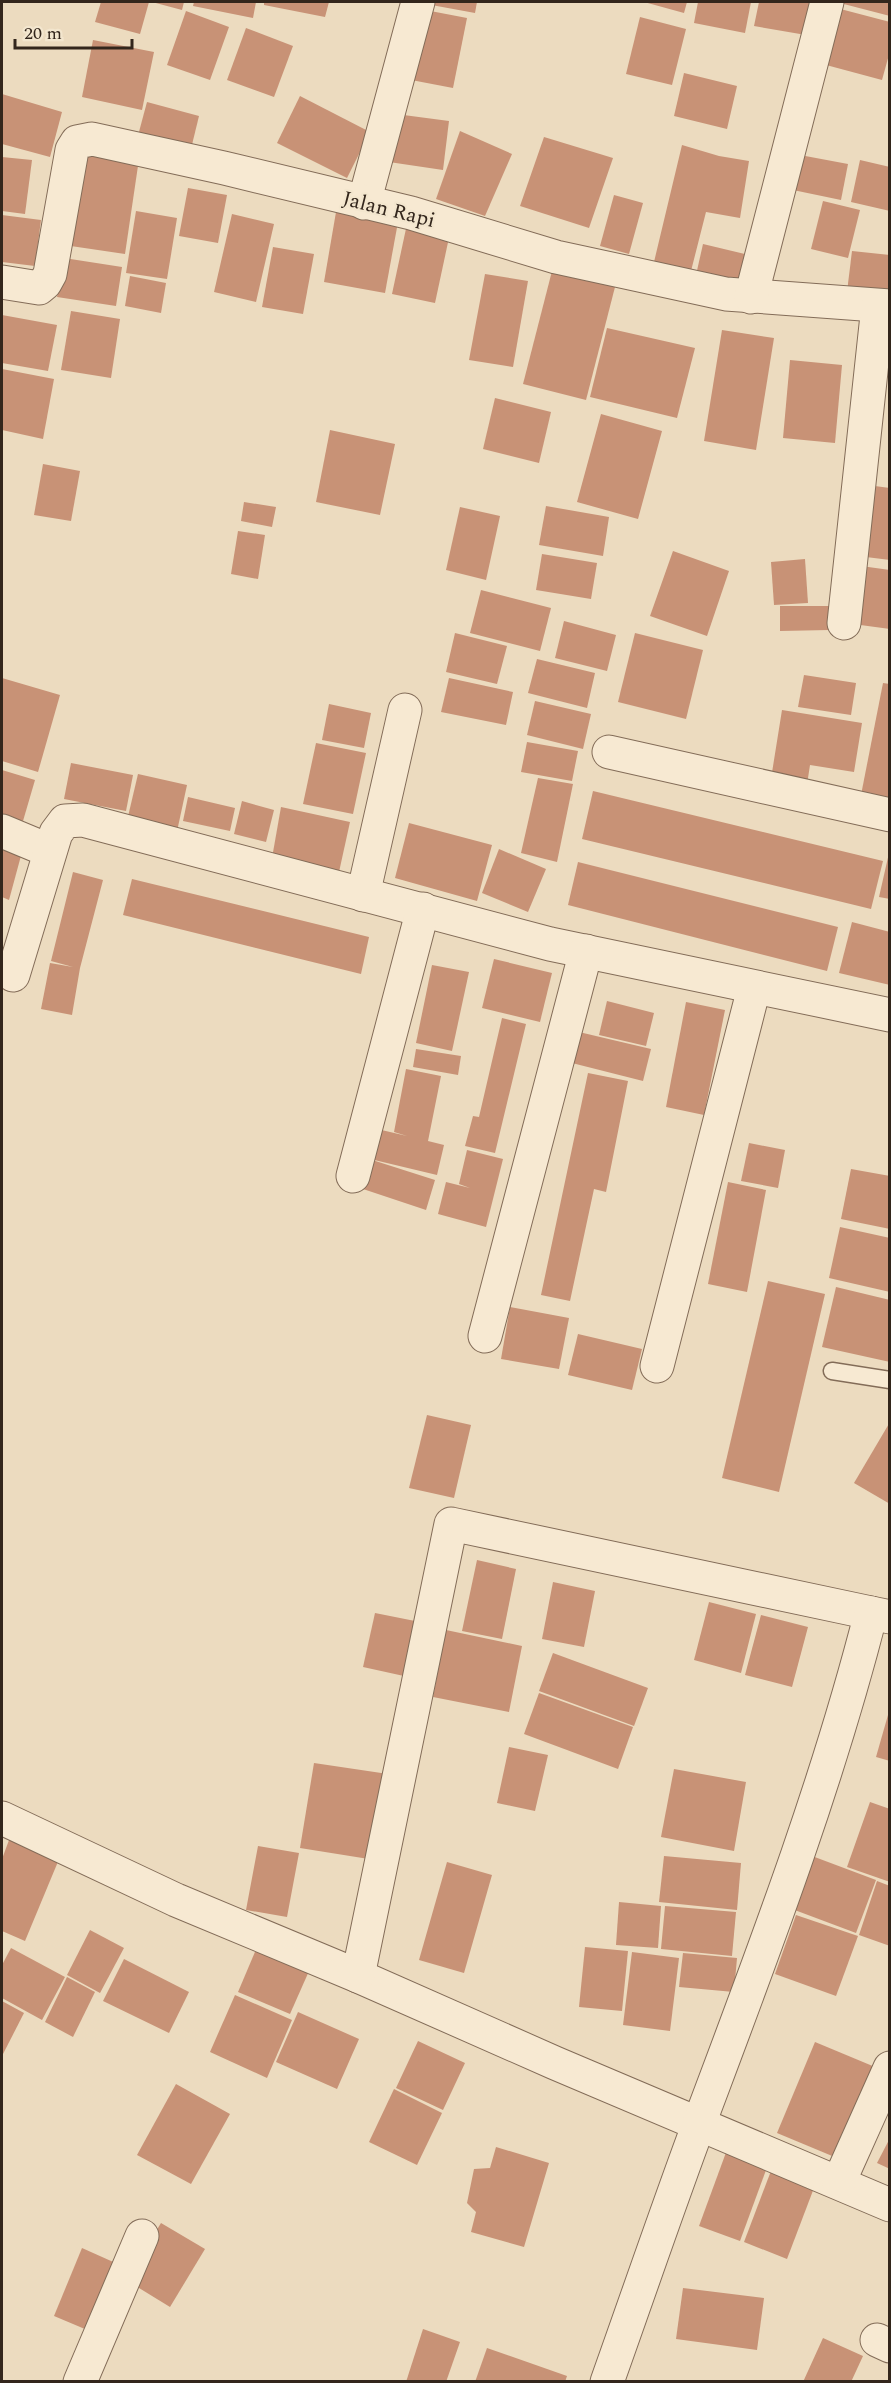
<svg xmlns="http://www.w3.org/2000/svg" width="891" height="2383" viewBox="0 0 891 2383" font-family="Spectral,serif">
<style>
.building{fill:#c89276}
.lines{fill:none;stroke-linecap:round;stroke-linejoin:round}
.lane-casing{stroke:#836c58;stroke-width:19}
.street-casing{stroke:#836c58;stroke-width:35}
.lane{stroke:#f7e9d2;stroke-width:16}
.street{stroke:#f7e9d2;stroke-width:33}
.labels{text-anchor:middle;stroke-width:4.5;stroke-linejoin:round;paint-order:stroke}
.street-label{font-size:21px;fill:#33261c;stroke:#f3e6ce}
</style>
<rect width="100%" height="100%" fill="#ecdbbf"/>
<g class="building">
<path d="M 101,2 L 149,2 L 140,34 L 95,22 Z"/>
<path d="M 152,2 L 184,2 L 182,10 Z"/>
<path d="M 194,2 L 256,2 L 253,18 L 193,6 Z"/>
<path d="M 264,2 L 329,2 L 325,17 L 264,5 Z"/>
<path d="M 426,2 L 477,2 L 475,13 L 426,4 Z"/>
<path d="M 644,2 L 687,2 L 684,13 Z"/>
<path d="M 698,2 L 751,2 L 745,33 L 694,23 Z"/>
<path d="M 759,2 L 813,2 L 806,35 L 754,26 Z"/>
<path d="M 836,2 L 890,2 L 890,16 Z"/>
<path d="M 829,6 L 890,22 L 890,51 L 882,80 L 815,62 Z"/>
<path d="M 420,9 L 467,18 L 453,88 L 406,79 Z"/>
<path d="M 186,11 L 229,27 L 210,80 L 167,65 Z"/>
<path d="M 640,17 L 686,29 L 672,85 L 626,74 Z"/>
<path d="M 246,28 L 293,46 L 274,97 L 227,80 Z"/>
<path d="M 93,40 L 154,52 L 142,110 L 82,97 Z"/>
<path d="M 684,73 L 737,86 L 727,129 L 674,116 Z"/>
<path d="M 2,94 L 62,112 L 50,157 L 2,144 Z"/>
<path d="M 300,96 L 370,132 L 347,178 L 277,143 Z"/>
<path d="M 147,102 L 199,116 L 189,157 L 136,143 Z"/>
<path d="M 396,114 L 449,121 L 443,170 L 389,162 Z"/>
<path d="M 460,131 L 512,154 L 485,216 L 436,199 Z"/>
<path d="M 544,137 L 613,158 L 589,228 L 520,206 Z"/>
<path d="M 682,145 L 719,156 L 749,161 L 740,218 L 706,212 L 691,271 L 654,262 Z"/>
<path d="M 77,150 L 139,159 L 125,254 L 64,245 Z"/>
<path d="M 800,155 L 848,164 L 841,200 L 793,190 Z"/>
<path d="M 2,157 L 32,160 L 25,214 L 2,211 Z"/>
<path d="M 860,160 L 890,167 L 890,211 L 851,202 Z"/>
<path d="M 188,188 L 227,195 L 218,243 L 179,236 Z"/>
<path d="M 614,195 L 643,203 L 629,254 L 600,246 Z"/>
<path d="M 823,201 L 860,210 L 848,258 L 811,249 Z"/>
<path d="M 136,211 L 177,218 L 167,279 L 126,273 Z"/>
<path d="M 336,212 L 398,222 L 385,293 L 324,282 Z"/>
<path d="M 232,214 L 274,224 L 256,302 L 214,292 Z"/>
<path d="M 2,215 L 41,220 L 35,266 L 2,262 Z"/>
<path d="M 407,224 L 450,233 L 435,303 L 392,294 Z"/>
<path d="M 703,244 L 749,255 L 742,286 L 696,275 Z"/>
<path d="M 273,247 L 314,254 L 303,314 L 262,307 Z"/>
<path d="M 852,251 L 890,255 L 890,298 L 847,292 Z"/>
<path d="M 64,258 L 122,267 L 116,306 L 57,297 Z"/>
<path d="M 552,271 L 615,287 L 586,400 L 523,384 Z"/>
<path d="M 485,274 L 528,281 L 513,367 L 469,360 Z"/>
<path d="M 130,276 L 166,283 L 161,313 L 125,306 Z"/>
<path d="M 71,311 L 120,319 L 111,378 L 61,370 Z"/>
<path d="M 2,315 L 57,325 L 48,371 L 2,363 Z"/>
<path d="M 607,328 L 695,348 L 677,418 L 590,397 Z"/>
<path d="M 722,330 L 774,338 L 756,450 L 704,441 Z"/>
<path d="M 790,360 L 842,365 L 835,443 L 783,438 Z"/>
<path d="M 2,369 L 54,379 L 43,439 L 2,430 Z"/>
<path d="M 495,398 L 551,412 L 539,463 L 483,449 Z"/>
<path d="M 601,414 L 662,431 L 638,519 L 577,502 Z"/>
<path d="M 330,430 L 395,444 L 380,515 L 316,502 Z"/>
<path d="M 43,464 L 80,471 L 71,521 L 34,515 Z"/>
<path d="M 867,485 L 890,488 L 890,560 L 858,556 Z"/>
<path d="M 244,502 L 276,507 L 272,527 L 241,521 Z"/>
<path d="M 546,506 L 609,517 L 603,556 L 539,545 Z"/>
<path d="M 460,507 L 500,516 L 486,580 L 446,570 Z"/>
<path d="M 238,531 L 265,535 L 258,579 L 231,574 Z"/>
<path d="M 673,551 L 729,571 L 707,636 L 650,616 Z"/>
<path d="M 542,554 L 597,563 L 591,599 L 536,590 Z"/>
<path d="M 805,559 L 808,603 L 774,605 L 771,562 Z"/>
<path d="M 861,566 L 890,570 L 890,629 L 853,624 Z"/>
<path d="M 481,590 L 551,608 L 540,651 L 470,633 Z"/>
<path d="M 780,606 L 829,606 L 829,630 L 780,631 Z"/>
<path d="M 564,621 L 616,635 L 607,671 L 555,658 Z"/>
<path d="M 455,633 L 507,646 L 497,684 L 446,672 Z"/>
<path d="M 635,633 L 703,650 L 686,719 L 618,702 Z"/>
<path d="M 537,659 L 595,673 L 587,708 L 528,693 Z"/>
<path d="M 804,675 L 856,683 L 851,715 L 798,707 Z"/>
<path d="M 2,678 L 60,695 L 38,772 L 2,761 Z"/>
<path d="M 449,678 L 513,692 L 506,725 L 441,712 Z"/>
<path d="M 883,683 L 890,684 L 890,801 L 861,795 Z"/>
<path d="M 535,701 L 591,714 L 583,749 L 527,735 Z"/>
<path d="M 329,704 L 371,713 L 364,748 L 322,740 Z"/>
<path d="M 782,710 L 862,723 L 854,772 L 810,765 L 806,791 L 770,785 Z"/>
<path d="M 527,742 L 578,751 L 572,781 L 521,772 Z"/>
<path d="M 316,743 L 366,753 L 353,814 L 303,804 Z"/>
<path d="M 71,763 L 133,775 L 126,811 L 64,799 Z"/>
<path d="M 2,770 L 35,780 L 23,821 L 2,815 Z"/>
<path d="M 138,774 L 187,785 L 176,836 L 126,825 Z"/>
<path d="M 538,778 L 573,784 L 557,862 L 521,853 Z"/>
<path d="M 593,791 L 883,861 L 871,909 L 582,839 Z"/>
<path d="M 188,797 L 235,808 L 230,831 L 183,821 Z"/>
<path d="M 242,801 L 274,810 L 266,842 L 234,834 Z"/>
<path d="M 281,807 L 350,822 L 339,872 L 272,858 Z"/>
<path d="M 409,823 L 492,845 L 477,901 L 395,878 Z"/>
<path d="M 2,846 L 22,852 L 9,900 L 2,897 Z"/>
<path d="M 499,849 L 546,869 L 528,912 L 482,893 Z"/>
<path d="M 889,853 L 890,854 L 890,899 L 879,897 Z"/>
<path d="M 578,862 L 838,927 L 827,971 L 568,905 Z"/>
<path d="M 73,872 L 103,880 L 80,968 L 72,1015 L 41,1009 L 50,963 L 73,967 L 51,961 Z"/>
<path d="M 132,879 L 369,937 L 361,974 L 123,915 Z"/>
<path d="M 852,922 L 890,932 L 890,985 L 839,973 Z"/>
<path d="M 494,959 L 552,973 L 540,1022 L 482,1008 Z"/>
<path d="M 432,965 L 469,972 L 452,1051 L 416,1043 Z"/>
<path d="M 607,1001 L 654,1013 L 646,1046 L 599,1035 Z"/>
<path d="M 686,1002 L 725,1010 L 704,1115 L 666,1107 Z"/>
<path d="M 502,1018 L 526,1024 L 495,1153 L 465,1146 L 473,1116 L 479,1117 Z"/>
<path d="M 579,1032 L 651,1049 L 643,1081 L 572,1063 Z"/>
<path d="M 416,1049 L 461,1056 L 458,1075 L 413,1067 Z"/>
<path d="M 406,1069 L 441,1076 L 428,1141 L 444,1145 L 437,1175 L 366,1158 L 373,1128 L 407,1136 L 394,1132 Z"/>
<path d="M 588,1073 L 628,1081 L 606,1192 L 594,1189 L 570,1301 L 541,1295 Z"/>
<path d="M 749,1143 L 785,1150 L 778,1188 L 741,1181 Z"/>
<path d="M 467,1150 L 503,1159 L 486,1227 L 438,1214 L 446,1182 L 470,1188 L 459,1184 Z"/>
<path d="M 366,1158 L 435,1180 L 426,1210 L 357,1187 Z"/>
<path d="M 851,1169 L 890,1176 L 890,1229 L 841,1219 Z"/>
<path d="M 728,1182 L 766,1190 L 747,1292 L 708,1284 Z"/>
<path d="M 840,1227 L 890,1238 L 890,1292 L 829,1278 Z"/>
<path d="M 768,1281 L 825,1294 L 779,1492 L 722,1478 Z"/>
<path d="M 836,1287 L 890,1300 L 890,1362 L 822,1347 Z"/>
<path d="M 510,1307 L 569,1318 L 559,1369 L 501,1359 Z"/>
<path d="M 578,1334 L 642,1349 L 632,1390 L 568,1375 Z"/>
<path d="M 427,1415 L 471,1425 L 454,1498 L 409,1488 Z"/>
<path d="M 890,1422 L 890,1504 L 854,1483 Z"/>
<path d="M 477,1560 L 516,1569 L 502,1639 L 462,1631 Z"/>
<path d="M 553,1582 L 595,1591 L 584,1647 L 542,1639 Z"/>
<path d="M 709,1602 L 756,1614 L 741,1673 L 694,1660 Z"/>
<path d="M 375,1613 L 425,1623 L 413,1678 L 363,1667 Z"/>
<path d="M 761,1615 L 808,1627 L 792,1687 L 745,1675 Z"/>
<path d="M 446,1630 L 522,1646 L 509,1712 L 433,1697 Z"/>
<path d="M 553,1653 L 648,1688 L 634,1726 L 539,1691 Z"/>
<path d="M 539,1693 L 633,1727 L 618,1769 L 524,1734 Z"/>
<path d="M 890,1708 L 890,1761 L 876,1757 Z"/>
<path d="M 509,1747 L 548,1755 L 535,1811 L 497,1803 Z"/>
<path d="M 314,1763 L 388,1774 L 375,1860 L 300,1848 Z"/>
<path d="M 674,1769 L 746,1782 L 734,1851 L 661,1837 Z"/>
<path d="M 870,1802 L 890,1809 L 890,1882 L 847,1867 Z"/>
<path d="M 12,1832 L 62,1852 L 25,1941 L 2,1931 L 2,1859 Z"/>
<path d="M 258,1846 L 299,1853 L 287,1917 L 246,1910 Z"/>
<path d="M 664,1856 L 741,1863 L 737,1910 L 659,1902 Z"/>
<path d="M 812,1856 L 876,1880 L 856,1933 L 792,1909 Z"/>
<path d="M 447,1862 L 492,1875 L 464,1973 L 419,1960 Z"/>
<path d="M 877,1881 L 890,1886 L 890,1946 L 859,1935 Z"/>
<path d="M 619,1902 L 661,1906 L 658,1948 L 616,1945 Z"/>
<path d="M 665,1906 L 736,1912 L 732,1956 L 661,1949 Z"/>
<path d="M 796,1915 L 858,1936 L 836,1996 L 775,1974 Z"/>
<path d="M 90,1930 L 124,1948 L 100,1993 L 67,1975 Z"/>
<path d="M 260,1940 L 313,1962 L 290,2014 L 238,1992 Z"/>
<path d="M 585,1947 L 628,1951 L 622,2011 L 579,2007 Z"/>
<path d="M 11,1948 L 65,1977 L 42,2020 L 2,1998 L 2,1965 Z"/>
<path d="M 632,1952 L 679,1958 L 670,2031 L 623,2025 Z"/>
<path d="M 683,1953 L 737,1958 L 734,1992 L 679,1987 Z"/>
<path d="M 124,1959 L 189,1992 L 169,2033 L 103,2001 Z"/>
<path d="M 67,1977 L 95,1992 L 73,2037 L 45,2022 Z"/>
<path d="M 235,1995 L 292,2020 L 267,2078 L 210,2052 Z"/>
<path d="M 2,2001 L 24,2013 L 2,2056 Z"/>
<path d="M 298,2012 L 359,2039 L 337,2089 L 276,2062 Z"/>
<path d="M 418,2041 L 465,2063 L 443,2110 L 396,2088 Z"/>
<path d="M 815,2042 L 875,2067 L 837,2158 L 777,2133 Z"/>
<path d="M 176,2084 L 230,2114 L 191,2184 L 137,2155 Z"/>
<path d="M 394,2089 L 442,2113 L 417,2165 L 369,2142 Z"/>
<path d="M 890,2138 L 890,2169 L 877,2163 Z"/>
<path d="M 496,2147 L 549,2163 L 524,2247 L 471,2232 L 476,2212 L 467,2203 L 474,2169 L 490,2168 Z"/>
<path d="M 728,2147 L 769,2162 L 740,2241 L 699,2226 Z"/>
<path d="M 774,2163 L 817,2180 L 787,2259 L 744,2242 Z"/>
<path d="M 161,2223 L 205,2249 L 170,2307 L 126,2280 Z"/>
<path d="M 82,2248 L 120,2265 L 92,2332 L 54,2316 Z"/>
<path d="M 683,2288 L 764,2298 L 757,2350 L 676,2339 Z"/>
<path d="M 423,2329 L 460,2342 L 446,2382 L 406,2382 Z"/>
<path d="M 823,2338 L 863,2356 L 851,2382 L 803,2382 Z"/>
<path d="M 487,2348 L 567,2376 L 565,2382 L 475,2382 Z"/>
</g>
<g class="lines">
<g class="lane-casing">
<path id="lane" d="M 832,1371 L 890,1380"/>
</g>
<g class="street-casing">
<g id="street">
<path d="M 364,203 L 418,2"/>
<path d="M 2,282 L 39,288 L 45,283 L 50,274 L 72,150 L 77,142 L 92,139 L 224,168 L 411,213 L 556,257 L 726,294 L 890,306"/>
<path d="M 751,297 L 827,2"/>
<path d="M 844,623 L 878,306"/>
<path d="M 609,752 L 890,815"/>
<path d="M 2,831 L 50,851"/>
<path d="M 363,895 L 405,710"/>
<path d="M 13,975 L 56,833 L 65,821 L 83,820 L 550,944 L 890,1015"/>
<path d="M 353,1176 L 423,909"/>
<path d="M 485,1336 L 586,951"/>
<path d="M 657,1366 L 754,988"/>
<path d="M 2,1818 L 176,1900 L 358,1976 L 555,2063 L 890,2205"/>
<path d="M 358,1976 L 451,1524 L 871,1613"/>
<path d="M 839,2182 L 890,2068"/>
<path d="M 877,2340 L 890,2346"/>
<path d="M 80,2382 L 142,2236"/>
<path d="M 607,2382 C 638,2295 668,2207 700,2121 C 763,1953 827,1786 871,1613 L 890,1617"/>
</g>
</g>
<use href="#lane" class="lane"/>
<use href="#street" class="street"/>
</g>
<g class="labels">
<g class="street-label">
<text transform="translate(389 209) rotate(14)" y="7">Jalan Rapi</text>
</g>
</g>
<rect width="891" height="2383" fill="none" stroke="#33261c" stroke-width="6"/>
<path d="M15 39v9h117v-9" fill="none" stroke="#33261c" stroke-width="3"/>
<text x="24" y="39" font-size="18" fill="#33261c" stroke="#f3e6ce" stroke-width="4.5" paint-order="stroke">20 m</text>
</svg>
